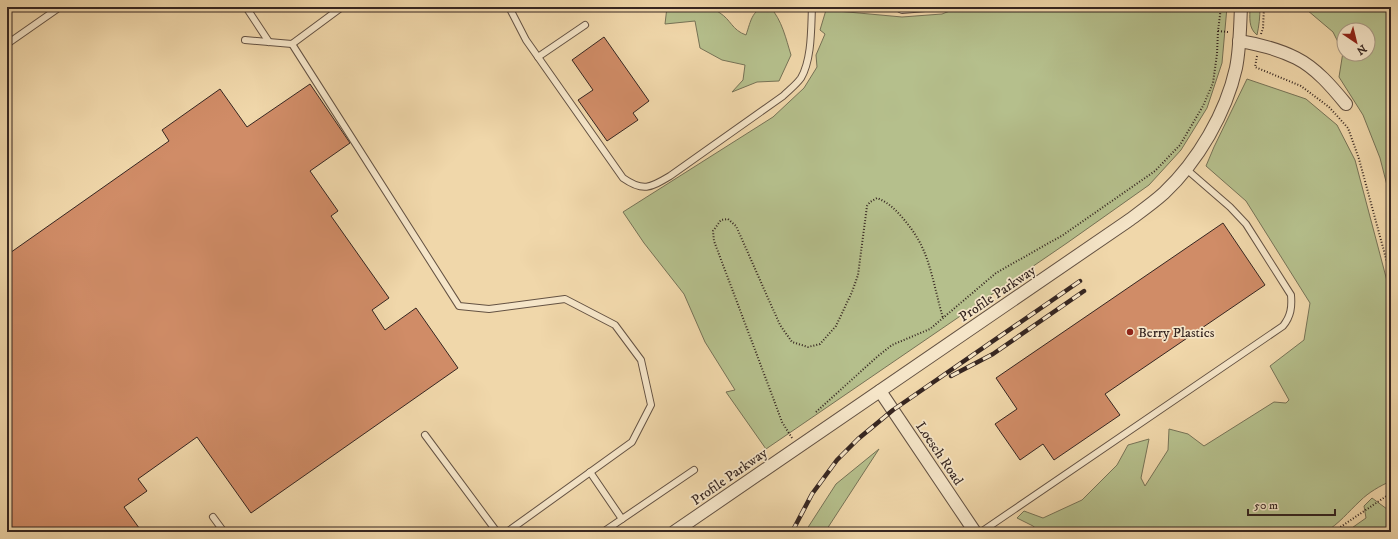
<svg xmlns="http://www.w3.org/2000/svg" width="1398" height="539" viewBox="0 0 1398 539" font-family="'IM FELL DW Pica',serif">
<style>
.green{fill:#b5bf8c;stroke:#767256;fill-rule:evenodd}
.building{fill:#d08c67;stroke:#362621}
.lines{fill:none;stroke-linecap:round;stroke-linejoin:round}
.service-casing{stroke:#645243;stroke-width:8}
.minor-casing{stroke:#645243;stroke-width:14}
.path{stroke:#362621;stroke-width:2;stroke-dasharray:1 2;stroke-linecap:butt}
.service{stroke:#f5e5c8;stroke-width:6}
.minor{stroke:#f5e5c8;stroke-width:12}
.rail-casing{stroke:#362621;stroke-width:4.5}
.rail{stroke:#f5e5c8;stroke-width:3;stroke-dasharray:9;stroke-linecap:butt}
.poi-dot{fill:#8f2418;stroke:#f5e5c8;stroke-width:1.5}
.labels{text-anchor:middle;stroke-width:3.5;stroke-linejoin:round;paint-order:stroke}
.street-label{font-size:14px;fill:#362621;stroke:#f5e5c8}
.poi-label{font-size:14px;fill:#362621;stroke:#f5e5c8;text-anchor:start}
</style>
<rect width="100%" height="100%" fill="#f0d7aa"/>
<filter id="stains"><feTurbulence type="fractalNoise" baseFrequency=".005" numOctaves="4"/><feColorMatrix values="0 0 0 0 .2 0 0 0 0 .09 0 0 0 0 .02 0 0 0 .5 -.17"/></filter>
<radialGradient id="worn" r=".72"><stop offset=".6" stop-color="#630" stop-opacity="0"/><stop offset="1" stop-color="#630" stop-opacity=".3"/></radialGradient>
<g class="green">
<path d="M 667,7 C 683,7 706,3 720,13 C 731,20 732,30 746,35 C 751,21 752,7 770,7 C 782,20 786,39 791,55 L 779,81 L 757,82 L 732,92 L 743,80 L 745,65 L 722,60 L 700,48 L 695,21 L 665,24 Z"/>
<path d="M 960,7 L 1227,7 L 1222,63 L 1207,108 L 1181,150 L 1149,185 L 1067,243 L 766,449 L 726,392 L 735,390 L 705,342 L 684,294 L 644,243 L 623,212 L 773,117 L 804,88 L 817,67 L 816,55 L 825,34 L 820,30 L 826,10 L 902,17 L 942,14 Z"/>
<path d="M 1250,7 L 1260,7 C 1260,17 1259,26 1257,35 C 1248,28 1250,17 1250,7 Z"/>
<path d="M 1306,7 L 1391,7 L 1391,201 L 1380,158 L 1363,115 L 1339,77 L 1343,52 L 1333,32 L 1307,10 ZM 1344,30 L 1368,30 L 1368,54 L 1344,54 Z"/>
<path d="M 1247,79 L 1306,99 L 1337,125 L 1355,160 L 1391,296 L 1391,329 L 1389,330 L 1391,334 L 1391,481 C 1380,486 1369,492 1360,501 C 1348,512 1339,524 1325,532 L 1040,532 L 1033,526 L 1017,518 L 1024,511 L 1043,518 L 1082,500 L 1117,465 L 1128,445 L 1149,439 L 1141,478 L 1145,486 L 1168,450 L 1169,429 L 1188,434 L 1204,446 L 1274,402 L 1286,403 L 1289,400 L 1270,366 L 1304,340 L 1310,303 L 1246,201 L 1206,166 L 1214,147 Z"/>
<path d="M 879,449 L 825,532 L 805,532 L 836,484 Z"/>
<path d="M 1372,498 L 1391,512 L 1391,532 L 1349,532 L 1349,530 L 1366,518 L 1364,506 Z"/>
</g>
<g class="building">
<path d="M 604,37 L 649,101 L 633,113 L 638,120 L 607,141 L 578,100 L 593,90 L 572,60 Z"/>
<path d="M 310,84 L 350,143 L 310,171 L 338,211 L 331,216 L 389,298 L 372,310 L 385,330 L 416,308 L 458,368 L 251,513 L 197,437 L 138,479 L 147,491 L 124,507 L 142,532 L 7,532 L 7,255 L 169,141 L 162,130 L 220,89 L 247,127 Z"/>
<path d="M 1223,223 L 1265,285 L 1105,394 L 1120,415 L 1054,460 L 1043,444 L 1020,460 L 995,424 L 1017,409 L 996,378 Z"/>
</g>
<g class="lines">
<g class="service-casing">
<g id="service">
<path d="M 246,7 L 269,42"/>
<path d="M 509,7 L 526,40 L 538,57 L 623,178 C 643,192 650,188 670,176 L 783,96 C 789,90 796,85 801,78 C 812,59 811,28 812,7"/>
<path d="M 896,7 L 902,10 L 937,7"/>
<path d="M 245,40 L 292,44 L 342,7"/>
<path d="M 7,44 L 60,7"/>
<path d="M 292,44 L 459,306 L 489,309 L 565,299 L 615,325 L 641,360 L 651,405 L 632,442 L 507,532"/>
<path d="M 538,57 L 585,25"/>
<path d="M 425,435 L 497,532"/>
<path d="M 590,472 L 622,519"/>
<path d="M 213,517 L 224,532"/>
<path d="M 603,532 L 694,470"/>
<path d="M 981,532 L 1283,326 C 1291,316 1292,307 1291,295 L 1246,224 L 1230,207 L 1185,168"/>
</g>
</g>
<g class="minor-casing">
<g id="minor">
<path d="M 1239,41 C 1258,44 1278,49 1296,58 C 1316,68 1332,87 1346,104"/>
<path d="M 880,391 L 975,532"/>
<path d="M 674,532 L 1128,221 C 1140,212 1153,203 1164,193 C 1198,161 1226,113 1236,68 C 1240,48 1240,27 1241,7"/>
</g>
</g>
<g class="path">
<path d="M 1218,31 L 1228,32"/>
<path d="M 1261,34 L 1263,28 L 1264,7"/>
<path d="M 1257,56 L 1255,67 L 1301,86 L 1329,107 L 1348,128 L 1359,159 L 1391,277"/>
<path d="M 816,412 L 878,356 L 892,345 L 930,329 L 996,273 L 1063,235 L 1155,171 L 1180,145 L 1203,106 L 1213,83 L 1217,54 L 1218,31 L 1221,7"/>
<path d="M 792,438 L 782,422 L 772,395 L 714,241 L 713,231 L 721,220 L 728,219 L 736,226 L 780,325 L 792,342 L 808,347 L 820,344 L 836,326 L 852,292 L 858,275 L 867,206 L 870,202 L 877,198 C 887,202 894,208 901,216 C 908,224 914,232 919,241 C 931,262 936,295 943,318"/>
<path d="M 1333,532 L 1391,493"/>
</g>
<use href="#service" class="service"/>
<use href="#minor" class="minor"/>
<g class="rail-casing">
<g id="rail">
<path d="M 951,376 L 993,354 L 1084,291"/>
<path d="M 792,532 L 812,494 L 837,460 L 858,439 L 893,410 L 1080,281"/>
</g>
</g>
<use href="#rail" class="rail"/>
</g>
<circle class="poi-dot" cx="1130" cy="332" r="4"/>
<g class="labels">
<g class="street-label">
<text transform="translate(997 293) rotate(-34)" y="5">Profile Parkway</text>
<text transform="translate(940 453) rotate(56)" y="5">Loesch Road</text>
<text transform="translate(729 476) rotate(-35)" y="5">Profile Parkway</text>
</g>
<g class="poi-label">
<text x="1138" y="337">Berry Plastics</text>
</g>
</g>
<rect width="1398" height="539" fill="none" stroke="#f0d7aa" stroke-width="24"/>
<rect x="8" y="8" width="1382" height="523" fill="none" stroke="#362621" stroke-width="2"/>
<rect x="12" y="12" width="1374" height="515" fill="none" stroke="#362621"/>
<g transform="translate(1356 42) rotate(145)"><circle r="19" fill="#f5e5c8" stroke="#a99985"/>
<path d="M0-3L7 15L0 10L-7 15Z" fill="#8f2418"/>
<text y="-6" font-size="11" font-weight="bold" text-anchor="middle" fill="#362621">N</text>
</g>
<path d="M1248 509v6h87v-6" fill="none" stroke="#362621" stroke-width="2"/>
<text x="1254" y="509" font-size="12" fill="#362621" stroke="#f5e5c8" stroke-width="3" paint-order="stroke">50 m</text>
<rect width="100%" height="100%" filter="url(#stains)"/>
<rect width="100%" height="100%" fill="url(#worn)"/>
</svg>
